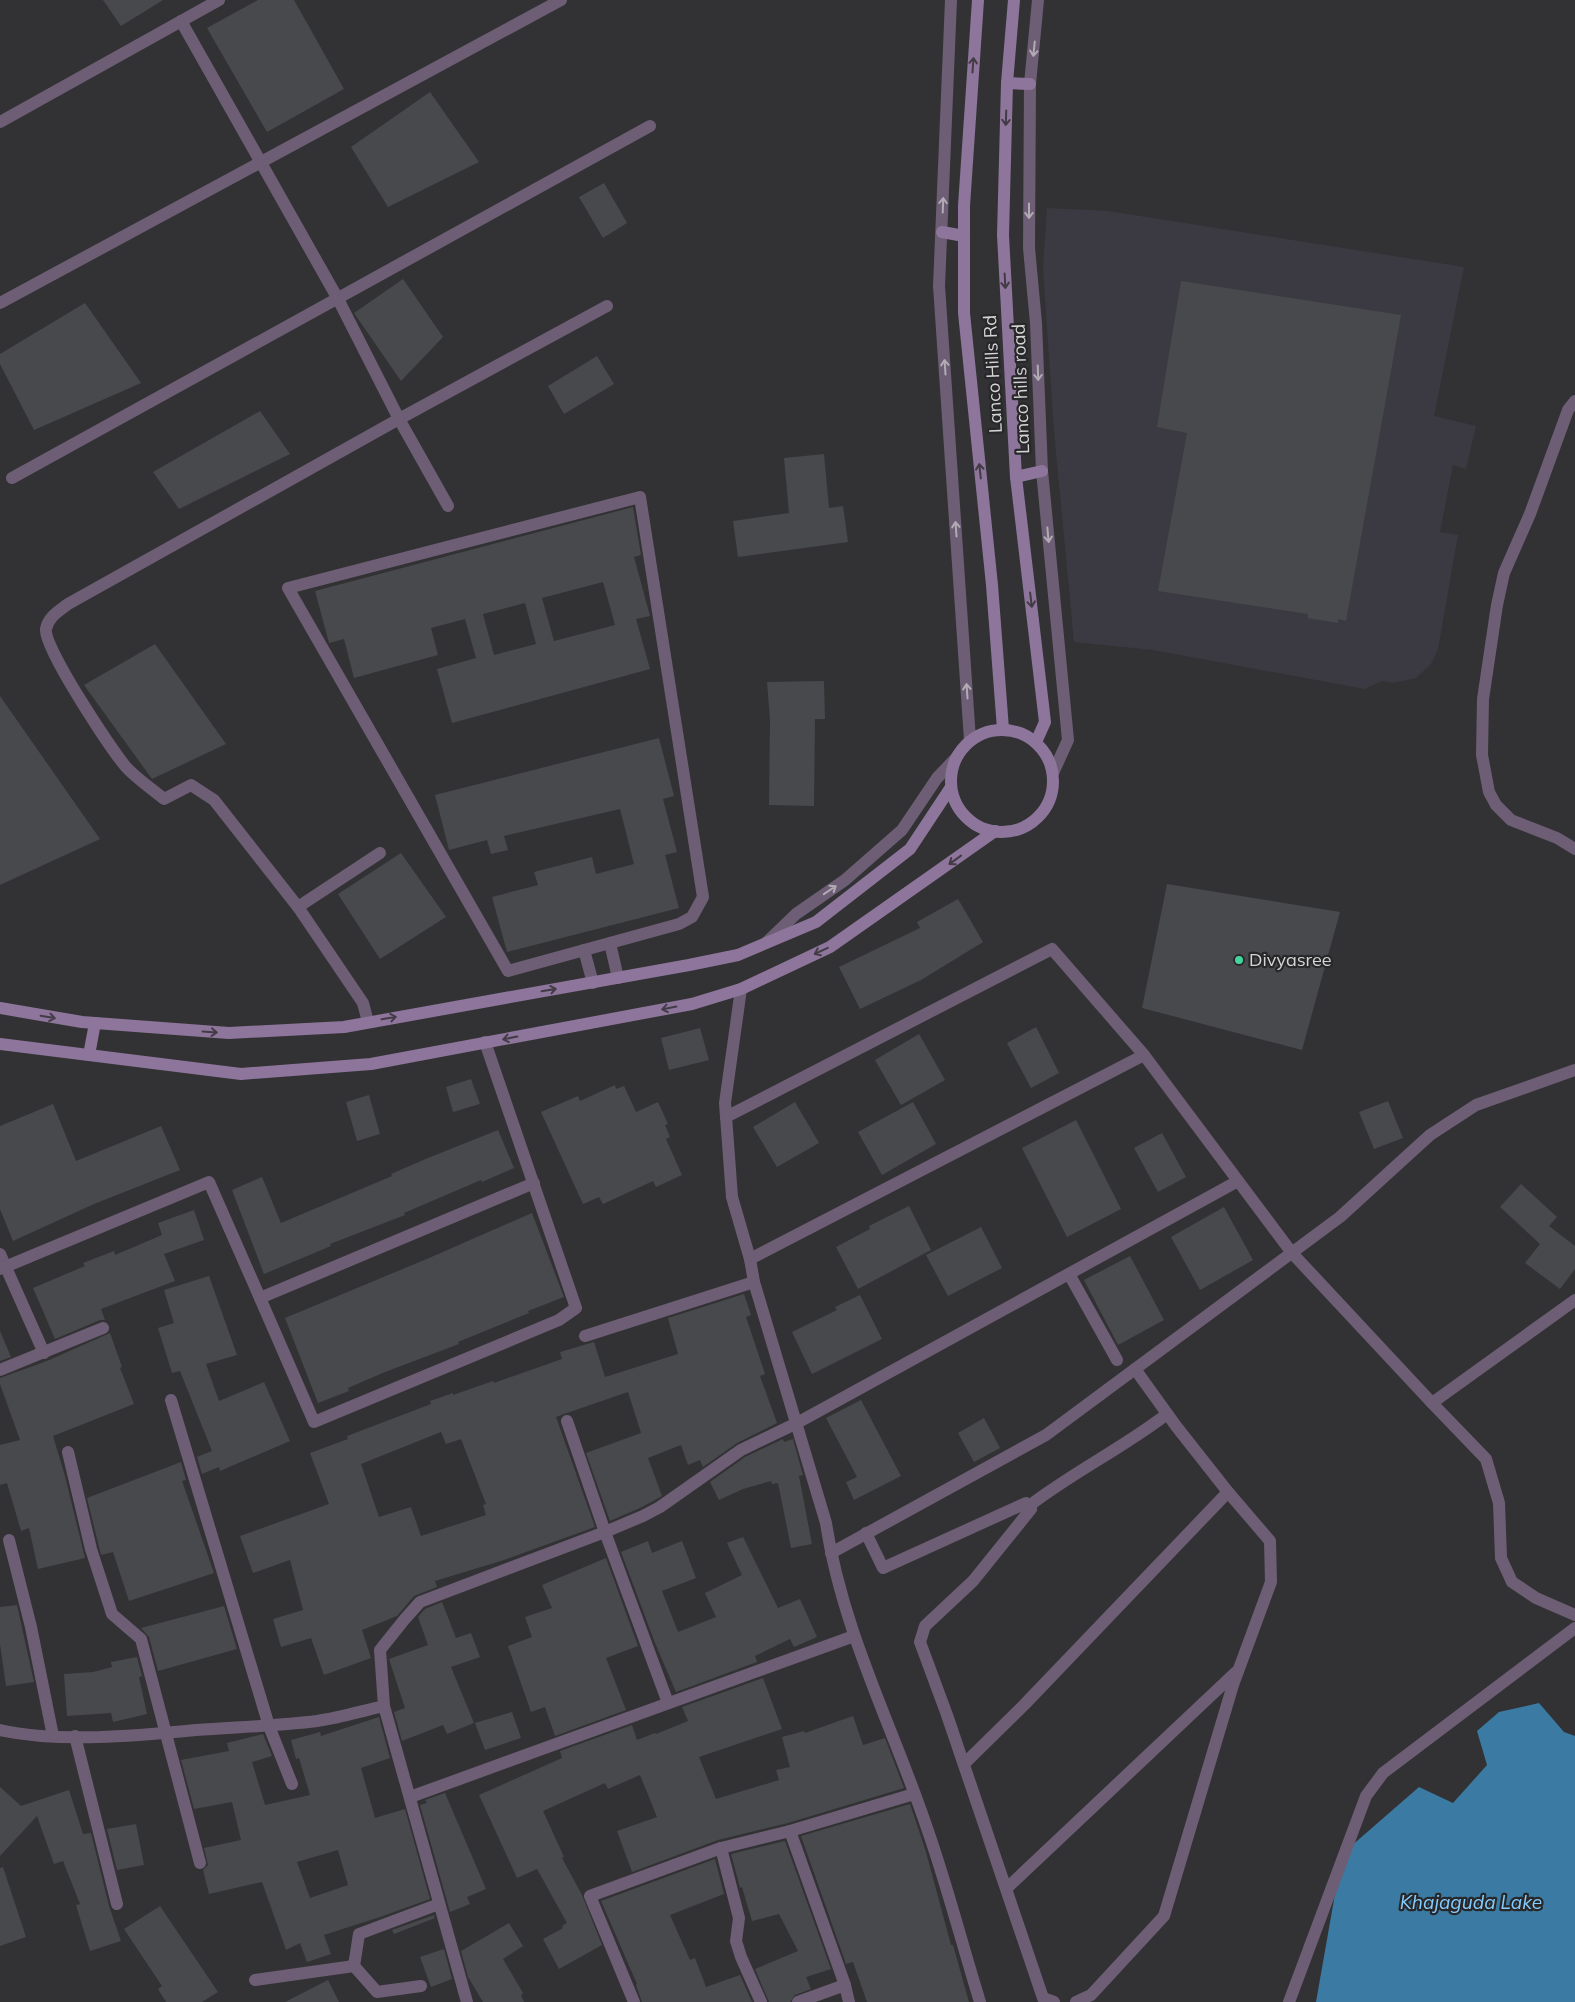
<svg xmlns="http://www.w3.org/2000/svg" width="1575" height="2002" viewBox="0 0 1575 2002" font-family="Mulish,sans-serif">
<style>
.built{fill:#3b3a42}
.water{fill:#3a7aa3}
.building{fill:#48494c;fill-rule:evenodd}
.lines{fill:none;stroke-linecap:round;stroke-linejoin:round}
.minor{stroke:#6d5e75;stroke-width:12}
.tertiary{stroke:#6d5e75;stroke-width:12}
.secondary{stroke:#8e759b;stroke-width:12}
.oneway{stroke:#b1abb4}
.oneway2{stroke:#423b46}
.poi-dot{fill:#43d4a0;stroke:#28282a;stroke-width:2}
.labels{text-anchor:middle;stroke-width:4.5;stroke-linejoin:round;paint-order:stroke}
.street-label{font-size:18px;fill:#d5d5d6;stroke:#28282a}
.poi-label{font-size:18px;fill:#d5d5d6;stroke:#28282a;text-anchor:start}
.water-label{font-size:19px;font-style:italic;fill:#86ccfc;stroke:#28282a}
</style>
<rect width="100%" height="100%" fill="#323234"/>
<path class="built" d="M 1047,208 L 1108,211 L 1464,267 L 1434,416 L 1476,426 L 1466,469 L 1453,465 L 1440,532 L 1458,535 L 1438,649 L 1431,664 L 1416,678 L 1394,683 L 1382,681 L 1365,689 L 1153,650 L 1074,642 L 1054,431 L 1043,268 Z"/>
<path class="water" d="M 1539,1703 L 1564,1732 L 1575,1736 L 1575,2002 L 1316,2002 L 1342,1854 L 1419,1787 L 1453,1803 L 1487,1765 L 1477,1731 L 1499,1712 Z"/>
<g class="building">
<path d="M 103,0 L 163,0 L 121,26 Z"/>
<path d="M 258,0 L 294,0 L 344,89 L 267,132 L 207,28 Z"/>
<path d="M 430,92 L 479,162 L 388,207 L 351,147 Z"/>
<path d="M 604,183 L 627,223 L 603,238 L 579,197 Z"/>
<path d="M 403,279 L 443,337 L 401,381 L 354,313 Z"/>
<path d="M 1181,281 L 1401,315 L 1346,621 L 1338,619 L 1338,623 L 1308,618 L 1308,614 L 1158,591 L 1187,433 L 1157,427 Z"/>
<path d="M 85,303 L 141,383 L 34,430 L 0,364 L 0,354 Z"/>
<path d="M 597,356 L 614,384 L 564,414 L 548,386 Z"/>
<path d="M 260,411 L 290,454 L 179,509 L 153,472 Z"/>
<path d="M 824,454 L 829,508 L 843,506 L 848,542 L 738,557 L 733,521 L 789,513 L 784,458 Z"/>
<path d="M 633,507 L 641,555 L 634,557 L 650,616 L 636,619 L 650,669 L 452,723 L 437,669 L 476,658 L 465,619 L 431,628 L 438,655 L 354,678 L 344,639 L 329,643 L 315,591 ZM 603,582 L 615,625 L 554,641 L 542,598 ZM 525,603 L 536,644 L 494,655 L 483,614 Z"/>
<path d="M 155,644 L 226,744 L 152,779 L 84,685 Z"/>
<path d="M 824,681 L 825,719 L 815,719 L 814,806 L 769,805 L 770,720 L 767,682 Z"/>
<path d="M 0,696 L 100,839 L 0,885 Z"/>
<path d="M 659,738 L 674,796 L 663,799 L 677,852 L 665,855 L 679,908 L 507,952 L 492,897 L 538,885 L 534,872 L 592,857 L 596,874 L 634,864 L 620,809 L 504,836 L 508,850 L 491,854 L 487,840 L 449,850 L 435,795 Z"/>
<path d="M 401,853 L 446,917 L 380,959 L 338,894 Z"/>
<path d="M 1167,884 L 1340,912 L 1302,1050 L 1142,1008 Z"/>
<path d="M 958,899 L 983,942 L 921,980 L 860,1009 L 839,967 L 920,928 L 917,922 Z"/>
<path d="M 1036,1027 L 1059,1073 L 1031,1088 L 1007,1043 Z"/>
<path d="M 700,1028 L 709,1060 L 669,1070 L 661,1038 Z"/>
<path d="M 919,1034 L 945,1080 L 901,1105 L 875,1060 Z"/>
<path d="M 471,1079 L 480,1104 L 453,1112 L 446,1087 Z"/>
<path d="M 615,1085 L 616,1089 L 624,1086 L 636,1112 L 658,1102 L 668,1124 L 665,1125 L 670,1137 L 666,1139 L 682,1175 L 656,1187 L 653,1181 L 603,1204 L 599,1197 L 583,1204 L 541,1112 L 578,1096 L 580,1101 Z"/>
<path d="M 369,1095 L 380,1134 L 357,1141 L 346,1102 Z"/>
<path d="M 1388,1101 L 1403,1138 L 1374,1149 L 1359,1112 Z"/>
<path d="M 795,1102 L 819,1143 L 777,1167 L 753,1127 Z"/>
<path d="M 913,1102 L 936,1144 L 882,1175 L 858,1132 Z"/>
<path d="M 53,1104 L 76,1161 L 161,1126 L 180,1170 L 94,1204 L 13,1241 L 0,1209 L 0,1126 Z"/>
<path d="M 1076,1120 L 1121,1209 L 1067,1237 L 1022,1148 Z"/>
<path d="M 498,1130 L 514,1168 L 482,1182 L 481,1180 L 404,1213 L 405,1215 L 330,1244 L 331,1246 L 264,1274 L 232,1190 L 262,1177 L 281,1223 L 392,1176 L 391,1174 L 428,1158 Z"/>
<path d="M 1162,1133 L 1186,1177 L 1158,1192 L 1134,1148 Z"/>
<path d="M 1521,1184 L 1557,1217 L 1549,1226 L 1575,1246 L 1575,1269 L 1560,1289 L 1525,1263 L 1540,1244 L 1500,1207 Z"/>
<path d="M 909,1206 L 931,1250 L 858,1289 L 836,1247 L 870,1229 L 869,1226 Z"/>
<path d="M 1224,1207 L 1253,1260 L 1200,1290 L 1171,1237 Z"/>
<path d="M 194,1210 L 204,1240 L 164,1254 L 175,1281 L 101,1309 L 105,1320 L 100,1320 L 55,1339 L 33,1288 L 85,1266 L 83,1263 L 114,1251 L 115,1255 L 162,1235 L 158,1223 Z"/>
<path d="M 532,1213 L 564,1297 L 528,1311 L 529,1313 L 458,1342 L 459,1344 L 385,1372 L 348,1388 L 349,1391 L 318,1403 L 285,1318 L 429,1258 Z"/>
<path d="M 981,1227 L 1002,1268 L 948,1296 L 926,1255 Z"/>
<path d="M 1130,1256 L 1164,1320 L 1118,1345 L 1084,1280 Z"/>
<path d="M 209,1276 L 237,1355 L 206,1364 L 219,1401 L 264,1382 L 290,1441 L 220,1471 L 219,1467 L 202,1474 L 197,1457 L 212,1451 L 180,1371 L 172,1373 L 158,1328 L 174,1323 L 164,1290 Z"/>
<path d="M 744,1294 L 751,1315 L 746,1317 L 765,1374 L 760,1376 L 777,1423 L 737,1443 L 703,1467 L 700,1460 L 688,1465 L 681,1445 L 648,1458 L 662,1496 L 642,1507 L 610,1521 L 586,1453 L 641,1433 L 628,1392 L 564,1414 L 556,1417 L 595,1527 L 504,1560 L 435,1581 L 437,1587 L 414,1596 L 397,1616 L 362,1630 L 371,1658 L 324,1675 L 311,1638 L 281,1647 L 273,1619 L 303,1610 L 290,1560 L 253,1573 L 240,1536 L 329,1504 L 310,1453 L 348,1439 L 347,1436 L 431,1404 L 430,1401 L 453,1393 L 453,1395 L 493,1381 L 494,1383 L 562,1359 L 560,1352 L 594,1342 L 605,1377 L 678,1354 L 668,1318 ZM 441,1432 L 446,1444 L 461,1439 L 486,1504 L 483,1505 L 486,1515 L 421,1536 L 411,1507 L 379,1517 L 361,1464 Z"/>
<path d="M 860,1295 L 882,1339 L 812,1374 L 792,1332 L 837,1310 L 835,1307 Z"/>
<path d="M 0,1331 L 11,1357 L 0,1361 Z"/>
<path d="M 110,1333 L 122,1367 L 120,1368 L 134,1404 L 53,1436 L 65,1476 L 85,1558 L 38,1569 L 29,1528 L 21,1531 L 7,1483 L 0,1485 L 0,1445 L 20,1440 L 0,1384 L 0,1378 L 47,1361 Z"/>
<path d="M 861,1400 L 901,1476 L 854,1500 L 846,1482 L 857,1477 L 826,1418 Z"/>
<path d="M 984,1418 L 1000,1448 L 974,1462 L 958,1433 Z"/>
<path d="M 783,1439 L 784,1442 L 793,1439 L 803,1475 L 799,1476 L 812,1544 L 791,1548 L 778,1483 L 772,1484 L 771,1481 L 743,1489 L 719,1500 L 710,1482 L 745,1457 Z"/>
<path d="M 181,1462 L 186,1480 L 182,1481 L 214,1573 L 129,1601 L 113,1552 L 101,1555 L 87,1498 Z"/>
<path d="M 743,1537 L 778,1608 L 800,1599 L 817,1637 L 794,1647 L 790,1639 L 755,1656 L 757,1662 L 676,1692 L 655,1643 L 621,1552 L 648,1541 L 652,1553 L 682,1541 L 696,1578 L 662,1591 L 678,1632 L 716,1617 L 705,1593 L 742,1575 L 727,1543 Z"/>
<path d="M 606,1558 L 638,1646 L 606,1658 L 626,1710 L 555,1736 L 545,1707 L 531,1712 L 508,1646 L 532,1637 L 525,1617 L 552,1608 L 542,1585 Z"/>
<path d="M 442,1602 L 456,1638 L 471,1633 L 480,1657 L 451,1667 L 474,1723 L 447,1734 L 443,1725 L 402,1741 L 394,1712 L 405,1708 L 389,1659 L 428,1645 L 418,1617 L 425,1609 Z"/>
<path d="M 17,1605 L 34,1682 L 6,1686 L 0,1644 L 0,1607 Z"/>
<path d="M 224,1606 L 237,1649 L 158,1671 L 149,1637 L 141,1628 Z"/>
<path d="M 137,1657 L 142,1676 L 139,1677 L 147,1714 L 113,1722 L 111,1713 L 67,1716 L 64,1674 L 93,1672 L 112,1667 L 111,1662 Z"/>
<path d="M 763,1678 L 782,1729 L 699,1757 L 716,1799 L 779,1780 L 776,1770 L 790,1767 L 782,1737 L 804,1731 L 805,1733 L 853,1716 L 863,1745 L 885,1738 L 904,1788 L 788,1823 L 718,1840 L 632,1872 L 617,1831 L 657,1817 L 640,1775 L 608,1789 L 605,1783 L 543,1811 L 564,1857 L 562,1858 L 582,1895 L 602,1945 L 559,1969 L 543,1939 L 563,1928 L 562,1926 L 567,1923 L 537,1869 L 517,1878 L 479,1795 L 562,1758 L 560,1751 L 632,1725 L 637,1740 L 655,1733 L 656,1734 L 688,1721 L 682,1707 Z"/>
<path d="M 512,1712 L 521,1738 L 485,1750 L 475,1723 Z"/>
<path d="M 379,1717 L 390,1758 L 361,1768 L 375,1818 L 405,1809 L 430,1899 L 380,1917 L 324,1935 L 331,1954 L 307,1962 L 300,1943 L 286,1950 L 262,1882 L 209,1894 L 203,1870 L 208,1865 L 204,1848 L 241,1840 L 232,1802 L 194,1809 L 181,1760 L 229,1751 L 227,1743 L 263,1734 L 272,1756 L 252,1762 L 265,1805 L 310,1795 L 299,1758 L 296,1759 L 291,1740 L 320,1732 L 321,1736 ZM 338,1850 L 348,1885 L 310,1898 L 297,1862 Z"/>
<path d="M 0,1787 L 21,1806 L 69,1790 L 83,1834 L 91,1833 L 109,1906 L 121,1941 L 90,1951 L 76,1905 L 80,1904 L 63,1861 L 54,1864 L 37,1816 L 0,1856 Z"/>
<path d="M 445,1793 L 486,1889 L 467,1897 L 470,1904 L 450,1912 L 420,1805 L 427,1803 L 425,1800 Z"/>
<path d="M 910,1804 L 926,1852 L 951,1945 L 953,1945 L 969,2002 L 867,2002 L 853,1962 L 846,1964 L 801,1836 Z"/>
<path d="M 136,1824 L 144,1865 L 117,1870 L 107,1829 Z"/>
<path d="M 785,1841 L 831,1969 L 806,1977 L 811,1989 L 795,1995 L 790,2002 L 769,2002 L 755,1969 L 798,1951 L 779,1914 L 752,1921 L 742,1887 L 740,1888 L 731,1854 Z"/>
<path d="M 715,1859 L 724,1894 L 670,1915 L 690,1960 L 695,1958 L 706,1987 L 740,1975 L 752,2002 L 642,2002 L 636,1985 L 637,1984 L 601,1901 Z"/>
<path d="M 3,1867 L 26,1937 L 0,1946 L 0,1868 Z"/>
<path d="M 160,1906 L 218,1992 L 202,2002 L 166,2002 L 158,1989 L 162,1986 L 124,1929 Z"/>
<path d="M 434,1915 L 435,1918 L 394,1934 L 392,1930 Z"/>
<path d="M 509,1923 L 523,1946 L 503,1959 L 523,1993 L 521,1995 L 524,2002 L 483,2002 L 468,1977 L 461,1951 Z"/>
<path d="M 444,1949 L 452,1979 L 431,1987 L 420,1957 Z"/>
<path d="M 328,1980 L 339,2002 L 285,2002 Z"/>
</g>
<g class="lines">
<g class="minor">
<path d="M 181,21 L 338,299 L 399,419 L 448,506"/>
<path d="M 0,122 L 219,0"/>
<path d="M 0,303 L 561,0"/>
<path d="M 1575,401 L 1568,410 L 1530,514 L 1504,573 L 1497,605 L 1483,699 L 1482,755 L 1489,792 L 1496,805 L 1511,820 L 1557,838 L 1575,849"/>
<path d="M 12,478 L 650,126"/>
<path d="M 640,497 L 703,897 L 692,917 L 679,924 L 508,971 L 288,588 Z"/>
<path d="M 298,907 L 380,853"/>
<path d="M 610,943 L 618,978"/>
<path d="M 584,950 L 593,983"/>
<path d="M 741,989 L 725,1103 L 732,1197 L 750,1259 L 754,1282 L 826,1523 C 842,1630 893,1727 927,1828 C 947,1885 962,1944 980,2002"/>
<path d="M 368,1022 L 363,1003 L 298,907 L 214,800 L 191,785 L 164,799 C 152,789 137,779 126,767 C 111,749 43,647 46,629 C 48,617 59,611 68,604 L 399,419 L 607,306"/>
<path d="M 726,1117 L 1052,949 L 1144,1055 L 1292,1253 L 1432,1403 L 1486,1459 L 1499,1503 L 1501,1558 L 1512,1582 L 1536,1598 L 1575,1615"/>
<path d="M 0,1254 L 44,1353"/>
<path d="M 750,1259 L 1144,1055"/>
<path d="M 0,1269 L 209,1182 L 260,1298 L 534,1183"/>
<path d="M 1069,1274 L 1117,1360"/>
<path d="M 260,1298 L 314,1422 L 559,1320 L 576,1308 L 485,1042"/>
<path d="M 585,1336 L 754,1282"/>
<path d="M 0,1370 L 103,1328"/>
<path d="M 171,1400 L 269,1726 L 292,1784"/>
<path d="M 1432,1403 L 1575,1300"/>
<path d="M 567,1421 L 605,1532 L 668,1703"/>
<path d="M 68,1452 L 91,1549 L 112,1614 L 141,1639 L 200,1863"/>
<path d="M 1029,1506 C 1073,1472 1123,1448 1167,1414"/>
<path d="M 866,1533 L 883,1568 L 1026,1503 L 1031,1509 L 973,1581 L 925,1626 L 920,1642 L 947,1715 L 1043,1998 L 1054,2002"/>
<path d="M 9,1540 L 31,1627 L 53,1736"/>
<path d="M 831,1553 L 1046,1435 L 1340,1217 L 1430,1135 L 1476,1105 L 1575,1070"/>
<path d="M 0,1730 C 61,1743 134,1736 196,1730 C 237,1727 277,1726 317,1721 C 339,1718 362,1711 384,1706"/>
<path d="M 75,1736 L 117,1904"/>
<path d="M 964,1764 L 1024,1705 L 1228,1492"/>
<path d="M 410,1797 L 854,1636"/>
<path d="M 790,1831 L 845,1985"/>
<path d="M 721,1848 L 739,1918 L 736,1941 L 741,1957 L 761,2002"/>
<path d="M 1007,1888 L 1236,1672"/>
<path d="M 354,1966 L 359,1934 L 439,1904"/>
<path d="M 255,1980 L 354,1966 L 377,1992 L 421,1986"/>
<path d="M 467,2002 L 384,1706 L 380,1650 L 404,1620 L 420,1602 L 605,1532 L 643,1516 L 660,1507 L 741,1450 L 797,1423 L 1238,1181"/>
<path d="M 634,2002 L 590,1896 L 721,1848 L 790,1831 L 914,1794"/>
<path d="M 798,2002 L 845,1985 L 849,2002"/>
<path d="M 1076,2002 L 1091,1995 L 1164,1916 L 1233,1685 L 1271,1582 L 1270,1541 L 1228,1492 L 1176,1426 L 1135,1369"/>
<path d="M 1289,2002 L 1366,1796 L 1383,1773 L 1575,1628"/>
</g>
<g class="tertiary">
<path d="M 951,0 L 939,286 L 970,740"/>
<path d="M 1038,0 L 1030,84 L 1029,248 L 1036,323 L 1042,471 L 1068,740 L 1053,773"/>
<path d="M 766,943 L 796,914 L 845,880 L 902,830 L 937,778 L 956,758"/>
</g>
<g class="secondary">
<path d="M 978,0 L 964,206 L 964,313 L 992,585 L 1003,729"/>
<path d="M 1014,0 L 1007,83 L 1003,235 L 1016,477 L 1045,722 L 1036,742"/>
<path d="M 1007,83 L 1030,84"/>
<path d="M 942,232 L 964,236"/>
<path d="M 1016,477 L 1042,471"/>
<circle cx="1002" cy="781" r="51"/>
<path d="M 0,1008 L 82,1022 L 229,1033 L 344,1027 L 689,965 L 738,955 L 816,922 L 910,849 L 951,787"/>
<path d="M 0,1044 L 241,1074 L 371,1064 L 692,1004 L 741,989 L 830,947 L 995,831"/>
<path d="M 89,1055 L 95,1023"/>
</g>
</g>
<defs><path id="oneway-shaft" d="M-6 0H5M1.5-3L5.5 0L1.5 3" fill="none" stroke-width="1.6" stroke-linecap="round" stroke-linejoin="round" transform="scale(1.25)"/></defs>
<g class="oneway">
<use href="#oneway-shaft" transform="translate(1034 49) rotate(96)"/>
<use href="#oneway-shaft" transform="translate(943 205) rotate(-88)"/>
<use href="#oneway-shaft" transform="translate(1029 211) rotate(90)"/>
<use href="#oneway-shaft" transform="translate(945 367) rotate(-94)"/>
<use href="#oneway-shaft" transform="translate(1038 373) rotate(88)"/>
<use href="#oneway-shaft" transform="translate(956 529) rotate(-94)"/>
<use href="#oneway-shaft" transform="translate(1048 535) rotate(85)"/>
<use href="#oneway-shaft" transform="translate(967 691) rotate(-94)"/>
<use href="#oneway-shaft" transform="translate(830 890) rotate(-34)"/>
</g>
<g class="oneway2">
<use href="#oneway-shaft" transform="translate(973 65) rotate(-86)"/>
<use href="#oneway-shaft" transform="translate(1006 118) rotate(92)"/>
<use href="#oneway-shaft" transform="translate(1005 281) rotate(87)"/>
<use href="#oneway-shaft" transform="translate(980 471) rotate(-96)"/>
<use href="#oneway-shaft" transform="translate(1031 600) rotate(83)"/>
<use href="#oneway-shaft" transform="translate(955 860) rotate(144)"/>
<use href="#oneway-shaft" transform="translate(821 951) rotate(155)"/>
<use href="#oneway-shaft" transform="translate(549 990) rotate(-10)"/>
<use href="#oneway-shaft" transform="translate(669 1008) rotate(169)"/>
<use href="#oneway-shaft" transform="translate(48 1017) rotate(10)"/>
<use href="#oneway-shaft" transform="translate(389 1018) rotate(-10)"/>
<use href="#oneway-shaft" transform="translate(210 1032) rotate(4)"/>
<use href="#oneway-shaft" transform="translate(510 1038) rotate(169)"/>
</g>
<circle class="poi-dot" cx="1239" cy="960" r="5"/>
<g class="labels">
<g class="street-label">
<text transform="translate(993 374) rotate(-93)" y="6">Lanco Hills Rd</text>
<text transform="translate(1021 389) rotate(-92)" y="6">Lanco hills road</text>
</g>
<g class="poi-label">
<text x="1249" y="966">Divyasree</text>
</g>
<g class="water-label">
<text x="1471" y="1909">Khajaguda Lake</text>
</g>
</g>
</svg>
